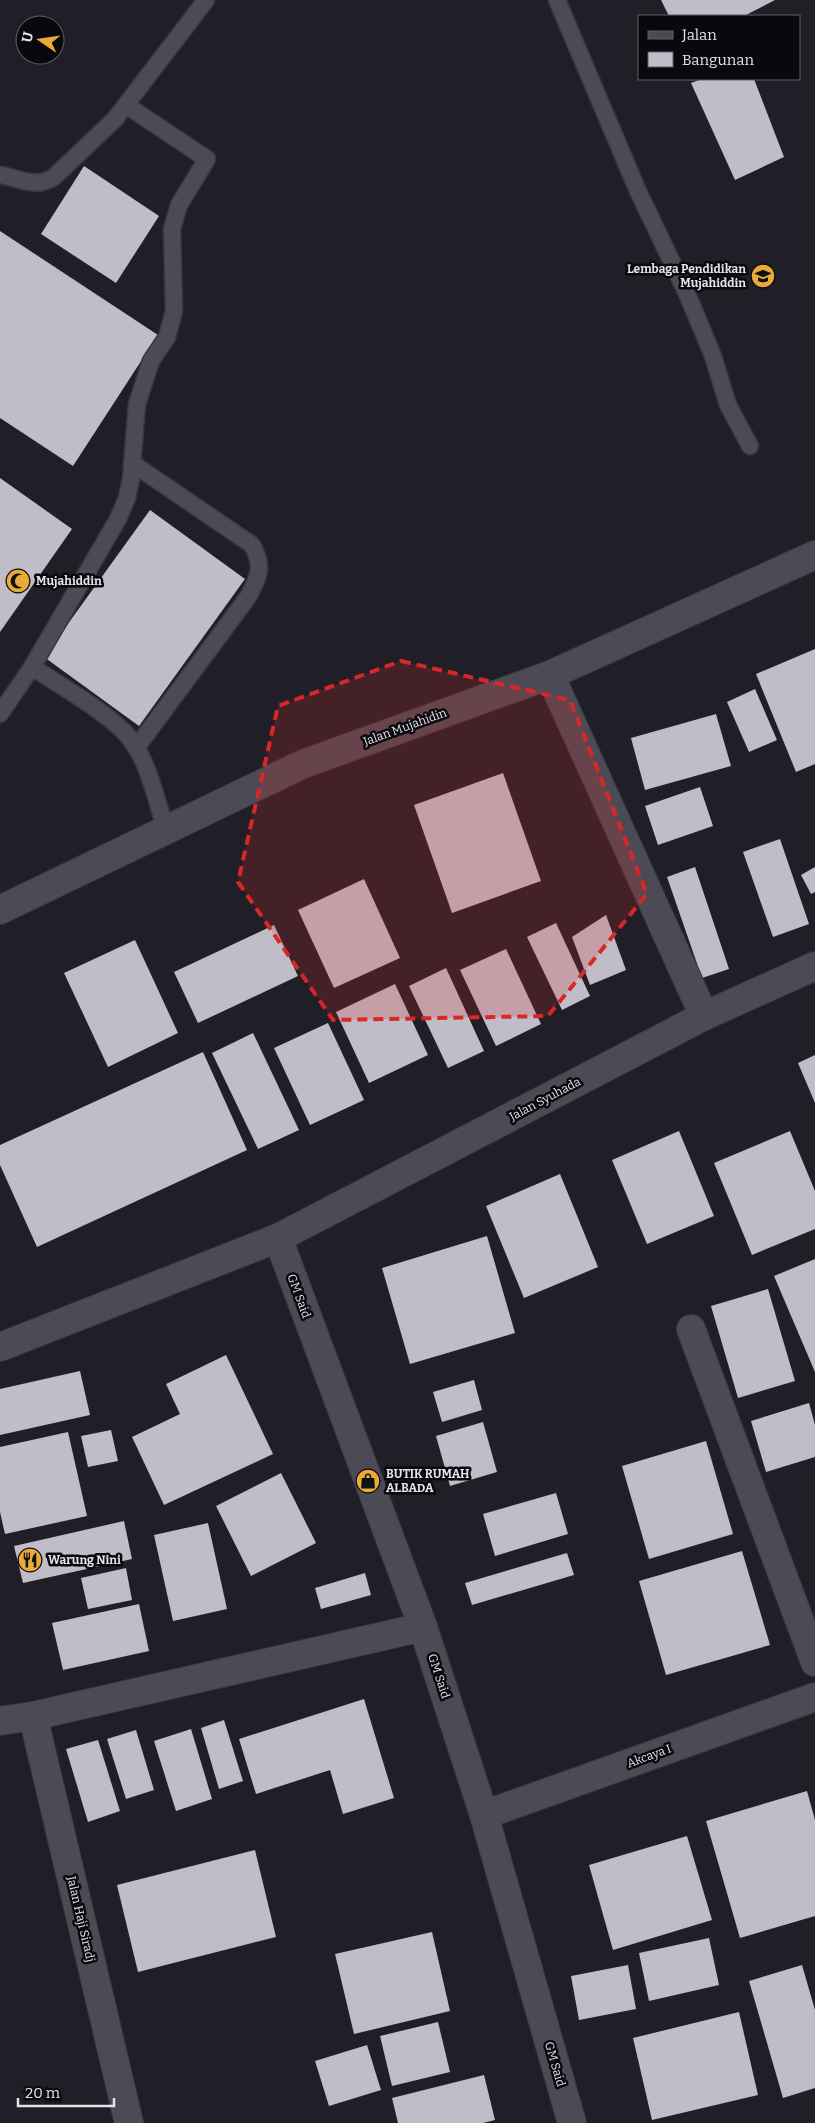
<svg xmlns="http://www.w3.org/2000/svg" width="815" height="2123" viewBox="0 0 815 2123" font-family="Bitter,serif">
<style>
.building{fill:#c0bdc9}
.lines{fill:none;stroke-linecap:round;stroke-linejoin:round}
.service-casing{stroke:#3a383f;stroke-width:19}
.minor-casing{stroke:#3a383f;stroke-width:30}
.service{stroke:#4c4a55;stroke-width:16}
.minor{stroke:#4c4a55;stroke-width:28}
.marked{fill:#d62828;fill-opacity:0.2;stroke:#d62828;stroke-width:4;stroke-dasharray:10 6;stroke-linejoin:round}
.labels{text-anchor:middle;stroke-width:5;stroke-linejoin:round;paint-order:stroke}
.poi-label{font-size:12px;font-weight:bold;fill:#e5e3ea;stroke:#09080c;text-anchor:start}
.street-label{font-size:12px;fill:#e5e3ea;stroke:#09080c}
</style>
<rect width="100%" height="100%" fill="#201e27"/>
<g class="building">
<path d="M 661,0 L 775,0 L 744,16 L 669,16 Z"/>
<path d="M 702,79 L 754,79 L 784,157 L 735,180 L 691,83 Z"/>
<path d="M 84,166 L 159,216 L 116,283 L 41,234 Z"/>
<path d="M 0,231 L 158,335 L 73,466 L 0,418 Z"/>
<path d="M 0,478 L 72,529 L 0,632 Z"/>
<path d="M 150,510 L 245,579 L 139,726 L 44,657 Z"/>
<path d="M 815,649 L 815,764 L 796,772 L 756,674 Z"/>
<path d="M 755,689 L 777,740 L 749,752 L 727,702 Z"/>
<path d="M 716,714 L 731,766 L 645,790 L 631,738 Z"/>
<path d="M 503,773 L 541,881 L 452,913 L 414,805 Z"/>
<path d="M 700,787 L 713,826 L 658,845 L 645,806 Z"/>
<path d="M 780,839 L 809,924 L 773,937 L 743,852 Z"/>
<path d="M 695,867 L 729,969 L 702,978 L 667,877 Z"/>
<path d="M 815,867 L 815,892 L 811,894 L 801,875 Z"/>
<path d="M 364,879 L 400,958 L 334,988 L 298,910 Z"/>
<path d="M 606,915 L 626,970 L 590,985 L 572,937 Z"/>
<path d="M 556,923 L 590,996 L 562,1010 L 527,937 Z"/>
<path d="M 274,925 L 298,976 L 198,1023 L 174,972 Z"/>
<path d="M 135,940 L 178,1033 L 108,1067 L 64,973 Z"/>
<path d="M 506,949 L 541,1024 L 496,1046 L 460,970 Z"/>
<path d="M 446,968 L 484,1051 L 448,1068 L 409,986 Z"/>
<path d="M 395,984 L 428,1055 L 369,1083 L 336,1012 Z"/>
<path d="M 328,1023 L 364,1100 L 310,1125 L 274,1048 Z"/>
<path d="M 253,1033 L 299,1130 L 258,1149 L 212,1053 Z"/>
<path d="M 203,1052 L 247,1150 L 37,1247 L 0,1165 L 0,1145 Z"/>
<path d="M 815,1055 L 815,1103 L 798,1063 Z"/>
<path d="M 679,1131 L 714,1216 L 647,1244 L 612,1160 Z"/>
<path d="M 790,1131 L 815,1191 L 815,1229 L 752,1255 L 714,1163 Z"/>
<path d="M 560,1174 L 598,1267 L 524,1298 L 486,1206 Z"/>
<path d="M 487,1236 L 515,1333 L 410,1364 L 382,1268 Z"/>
<path d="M 815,1259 L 815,1372 L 774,1276 Z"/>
<path d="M 768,1289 L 795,1381 L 738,1398 L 711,1306 Z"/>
<path d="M 226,1355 L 273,1454 L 164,1505 L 132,1437 L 180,1414 L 166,1384 Z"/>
<path d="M 80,1371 L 90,1415 L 0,1435 L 0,1389 Z"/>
<path d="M 474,1380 L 482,1410 L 442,1422 L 433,1392 Z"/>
<path d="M 809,1403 L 815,1425 L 815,1457 L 766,1472 L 751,1421 Z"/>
<path d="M 483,1422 L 497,1472 L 450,1486 L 436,1436 Z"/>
<path d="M 111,1430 L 118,1461 L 88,1467 L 81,1436 Z"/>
<path d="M 68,1432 L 87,1516 L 5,1534 L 0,1512 L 0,1447 Z"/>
<path d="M 706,1441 L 733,1534 L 649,1559 L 622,1466 Z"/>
<path d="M 281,1473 L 316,1543 L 251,1576 L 216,1506 Z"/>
<path d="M 556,1493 L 568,1534 L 495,1556 L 483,1514 Z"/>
<path d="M 124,1521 L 132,1559 L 23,1583 L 14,1546 Z"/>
<path d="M 208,1523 L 227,1609 L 173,1621 L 154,1535 Z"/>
<path d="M 742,1551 L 770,1645 L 666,1675 L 639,1581 Z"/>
<path d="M 567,1553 L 574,1575 L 472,1605 L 465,1583 Z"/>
<path d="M 126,1568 L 132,1600 L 88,1609 L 81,1578 Z"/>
<path d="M 365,1573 L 371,1595 L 321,1609 L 315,1588 Z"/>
<path d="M 139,1604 L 149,1651 L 63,1670 L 52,1623 Z"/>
<path d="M 364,1699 L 394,1798 L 343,1814 L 330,1770 L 256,1794 L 239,1739 Z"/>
<path d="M 224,1720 L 243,1781 L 219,1789 L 201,1728 Z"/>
<path d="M 191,1729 L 212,1799 L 176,1811 L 154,1741 Z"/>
<path d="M 136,1730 L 154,1790 L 126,1799 L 107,1739 Z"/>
<path d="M 98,1740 L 120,1811 L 88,1822 L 66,1749 Z"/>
<path d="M 807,1791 L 815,1820 L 815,1916 L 740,1938 L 706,1821 Z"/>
<path d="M 687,1836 L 712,1920 L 613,1950 L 589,1865 Z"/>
<path d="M 255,1850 L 276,1937 L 138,1972 L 117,1885 Z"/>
<path d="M 432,1932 L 450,2011 L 354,2034 L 335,1954 Z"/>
<path d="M 709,1938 L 719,1985 L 649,2001 L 639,1953 Z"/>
<path d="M 628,1965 L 636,2009 L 579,2020 L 571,1976 Z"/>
<path d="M 802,1965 L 815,2010 L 815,2088 L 783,2098 L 749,1981 Z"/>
<path d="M 739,2012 L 758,2095 L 652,2120 L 633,2038 Z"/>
<path d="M 438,2022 L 450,2072 L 392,2086 L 380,2036 Z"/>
<path d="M 367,2045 L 381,2090 L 329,2106 L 315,2061 Z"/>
<path d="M 484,2075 L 495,2120 L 483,2123 L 398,2123 L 392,2098 Z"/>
</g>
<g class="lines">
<g class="service-casing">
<g id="service">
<path d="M 557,0 L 638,191 L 688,296 L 713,356 L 728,405 L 750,446"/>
<path d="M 0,175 C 19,178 36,189 54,177 L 115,119 L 206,0"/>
<path d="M 132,463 L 252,545 C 264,566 259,577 248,597 L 136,748"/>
<path d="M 32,667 C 59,685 113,715 131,740 C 149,763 157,803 166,830"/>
<path d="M 0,714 L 32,667 L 118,519 L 127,498 L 131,479 L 137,404 L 151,361 L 167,337 L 174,311 L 172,229 L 179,205 L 207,159 L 126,105"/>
</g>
</g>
<g class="minor-casing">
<g id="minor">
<path d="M 550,675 L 704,1016"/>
<path d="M 0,910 L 303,764 L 550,675 L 815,555"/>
<path d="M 278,1238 L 423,1627 L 484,1815 L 572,2123"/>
<path d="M 691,1329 L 815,1662"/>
<path d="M 0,1347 L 278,1238 L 704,1016 L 815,966"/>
<path d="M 33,1716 L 129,2123"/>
<path d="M 0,1721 L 33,1716 L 423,1627"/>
<path d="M 484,1815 L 815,1697"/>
</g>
</g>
<use href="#service" class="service"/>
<use href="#minor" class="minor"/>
</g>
<path class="marked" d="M 401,661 L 570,700 L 647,894 L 548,1016 L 333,1020 L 238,882 L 278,706 Z"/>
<defs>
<g id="school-disc" transform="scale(1.25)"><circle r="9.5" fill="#e8ab37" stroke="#09080c"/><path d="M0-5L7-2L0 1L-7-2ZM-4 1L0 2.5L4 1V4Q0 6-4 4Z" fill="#111"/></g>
<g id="mosque-disc" transform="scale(1.25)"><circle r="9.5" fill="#e8ab37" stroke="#09080c"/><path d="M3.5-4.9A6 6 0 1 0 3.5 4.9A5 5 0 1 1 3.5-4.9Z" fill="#111"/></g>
<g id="shop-disc" transform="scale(1.25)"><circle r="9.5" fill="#e8ab37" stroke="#09080c"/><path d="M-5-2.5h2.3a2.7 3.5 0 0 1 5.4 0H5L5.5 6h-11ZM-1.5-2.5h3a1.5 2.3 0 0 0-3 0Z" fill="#111"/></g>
<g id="restaurant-disc" transform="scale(1.25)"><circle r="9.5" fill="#e8ab37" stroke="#09080c"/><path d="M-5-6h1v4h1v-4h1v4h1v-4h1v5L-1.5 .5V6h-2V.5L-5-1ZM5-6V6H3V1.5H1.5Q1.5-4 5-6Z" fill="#111"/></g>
</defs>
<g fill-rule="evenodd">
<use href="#school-disc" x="763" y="276"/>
<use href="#mosque-disc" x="18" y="581"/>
<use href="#shop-disc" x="368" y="1481"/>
<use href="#restaurant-disc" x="30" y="1560"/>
</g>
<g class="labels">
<g class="poi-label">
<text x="746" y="273" text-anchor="end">Lembaga Pendidikan<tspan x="746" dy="14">Mujahiddin</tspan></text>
<text x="36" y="585">Mujahiddin</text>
<text x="386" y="1478">BUTIK RUMAH<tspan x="386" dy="14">ALBADA</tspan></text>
<text x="48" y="1564">Warung Nini</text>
</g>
<g class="street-label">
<text transform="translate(405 727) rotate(-20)" y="4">Jalan Mujahidin</text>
<text transform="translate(545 1099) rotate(-28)" y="4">Jalan Syuhada</text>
<text transform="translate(299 1296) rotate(70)" y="4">GM Said</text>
<text transform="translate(439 1676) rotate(72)" y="4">GM Said</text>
<text transform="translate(649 1756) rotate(-20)" y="4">Akcaya I</text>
<text transform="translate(81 1919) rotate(77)" y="4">Jalan Haji Siradj</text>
<text transform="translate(555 2064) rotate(74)" y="4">GM Said</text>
</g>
</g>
<rect x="638" y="15" width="162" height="65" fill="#09080c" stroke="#616065"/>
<rect x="648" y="31" width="25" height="8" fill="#4c4a55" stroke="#616065"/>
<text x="682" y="40" font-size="15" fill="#e5e3ea">Jalan</text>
<rect x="648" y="52" width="25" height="15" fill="#c0bdc9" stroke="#616065"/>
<text x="682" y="65" font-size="15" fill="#e5e3ea">Bangunan</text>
<g transform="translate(40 40) rotate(283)"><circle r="24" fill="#09080c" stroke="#616065"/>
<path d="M0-4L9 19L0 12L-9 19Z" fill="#e8ab37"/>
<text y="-8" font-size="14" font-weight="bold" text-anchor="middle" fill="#e5e3ea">U</text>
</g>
<path d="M18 2098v8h96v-8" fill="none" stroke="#e5e3ea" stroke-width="2.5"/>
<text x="25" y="2098" font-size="15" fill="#e5e3ea" stroke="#09080c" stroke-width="4" paint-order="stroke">20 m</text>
</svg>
